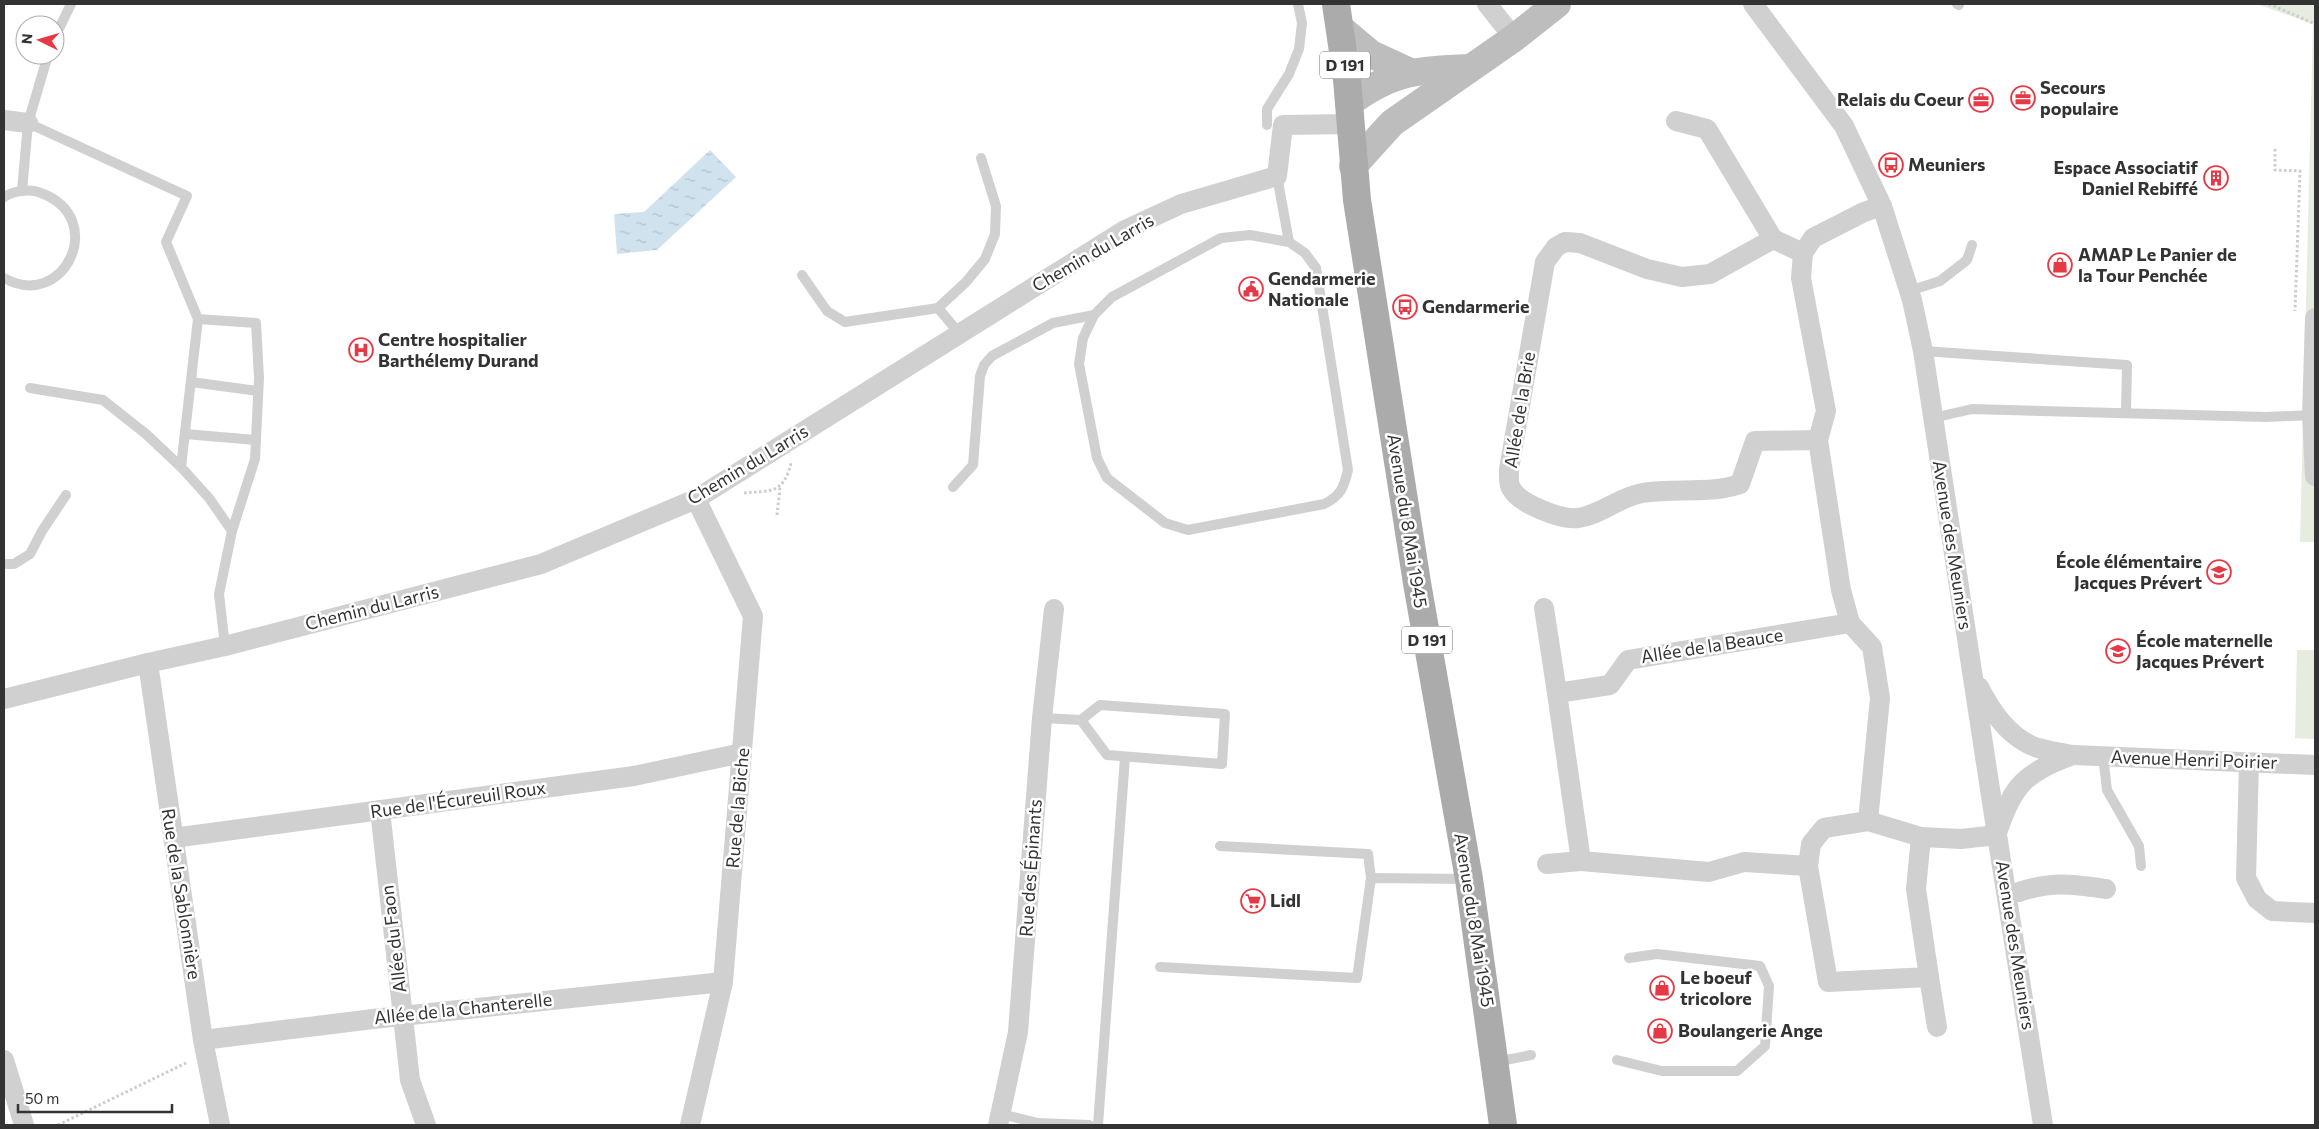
<svg xmlns="http://www.w3.org/2000/svg" width="2319" height="1129" viewBox="0 0 2319 1129" font-family="Commissioner,sans-serif">
<style>
.garden{fill:#e6ecdf}
.water{fill:url(#water-ripples)}
.lines{fill:none;stroke-linecap:round;stroke-linejoin:round}
.path{stroke:#cdcdcd;stroke-width:3;stroke-dasharray:2.5 2.5;stroke-linecap:butt}
.lane{stroke:#d0d0d0;stroke-width:10}
.street{stroke:#d0d0d0;stroke-width:20}
.secondary{stroke:#bdbdbd;stroke-width:28}
.primary{stroke:#ababab;stroke-width:28}
.labels{text-anchor:middle;stroke-width:5;stroke-linejoin:round;paint-order:stroke}
.shield{fill:#fff;stroke:#707070;stroke-width:1}
.shield-label{font-size:16px;font-weight:bold;fill:#333}
.poi-label{font-size:18px;font-weight:bold;fill:#333;stroke:#fff;text-anchor:start}
.street-label{font-size:18px;fill:#333;stroke:#fff}
</style>
<defs>
<pattern id="water-ripples" width="26" height="14" patternUnits="userSpaceOnUse" patternTransform="scale(1.25)"><rect width="26" height="14" fill="#cfe2ee"/><path d="M2 4q2-2 4 0t4 0M15 11q2-2 4 0t4 0" fill="none" stroke="#b2c2cd"/></pattern>
</defs>
<rect width="100%" height="100%" fill="#fff"/>
<g class="garden">
<path d="M 2257,4 L 2315,4 L 2315,542 L 2300,542 L 2313,24 Z"/>
<path d="M 2315,638 L 2315,739 L 2295,738 L 2297,650 L 2315,650 Z"/>
</g>
<path class="water" d="M 710,150 L 736,177 L 657,250 L 617,254 L 614,214 L 644,212 Z"/>
<g class="lines">
<g class="path">
<path d="M 2269,4 L 2315,24"/>
<path d="M 2275,149 L 2275,170 L 2300,171 L 2295,311"/>
<path d="M 744,493 C 771,490 783,495 791,463"/>
<path d="M 777,515 L 780,488"/>
<path d="M 58,1125 L 188,1062"/>
</g>
<g class="lane">
<path d="M 1957,4 L 1959,5"/>
<path d="M 55,37 L 71,4"/>
<path d="M 28,123 L 187,196 L 166,242 L 198,319 L 256,323 L 259,378 L 255,459 L 232,531 L 209,498 L 181,467 L 146,434 L 103,400 L 30,388"/>
<path d="M 1267,125 L 1267,109 L 1289,74 L 1299,49 L 1302,23 L 1298,4"/>
<path d="M 1277,176 L 1289,242 L 1305,253 L 1316,268 L 1348,470 C 1344,487 1341,496 1324,504 L 1188,530 L 1165,523 L 1107,478 L 1097,458 L 1079,364 L 1083,338 L 1094,315 L 1112,297 L 1221,238 L 1250,235 L 1289,242"/>
<path d="M 22,191 L 28,123 L 48,55"/>
<path d="M 4,197 C 13,191 30,188 41,193 C 109,218 64,312 4,278"/>
<path d="M 802,275 L 827,311 L 845,322 L 938,308 L 966,282 L 985,259 L 995,234 L 996,206 L 981,158"/>
<path d="M 1909,291 L 1940,281 L 1967,260 L 1972,245"/>
<path d="M 938,308 L 959,333"/>
<path d="M 1923,351 L 2127,365 L 2126,413"/>
<path d="M 191,382 L 258,391"/>
<path d="M 1933,418 L 1972,409 L 2266,417 L 2312,415"/>
<path d="M 185,434 L 256,440"/>
<path d="M 181,467 L 198,319"/>
<path d="M 953,487 L 973,465 L 980,376 L 984,365 L 992,356 L 1053,323 L 1094,315"/>
<path d="M 4,564 L 14,564 L 30,554 L 42,531 L 66,495"/>
<path d="M 225,646 L 219,594 L 232,531"/>
<path d="M 1042,718 L 1081,720 L 1100,705 L 1225,714 L 1222,764 L 1107,755 L 1081,720"/>
<path d="M 2103,756 L 2107,790 L 2139,846 L 2141,866"/>
<path d="M 1220,846 L 1368,854 L 1371,878"/>
<path d="M 1160,967 L 1357,978 L 1371,878 L 1468,879"/>
<path d="M 1617,1060 L 1662,1071 L 1737,1071 L 1765,1046 L 1769,986 L 1760,966 L 1657,954 L 1629,958"/>
<path d="M 1496,1062 L 1531,1055"/>
<path d="M 1001,1114 L 1038,1123 L 1089,1125"/>
<path d="M 1098,1125 L 1125,757"/>
</g>
<g class="street">
<path d="M 1487,4 L 1514,38"/>
<path d="M 1753,4 L 1844,126 L 1882,206 L 1912,300 L 1923,351 L 1997,835 L 2043,1125"/>
<path d="M 4,120 L 28,123"/>
<path d="M 1676,121 L 1707,129 L 1773,239 L 1803,253"/>
<path d="M 1882,206 L 1864,212 L 1813,238 L 1803,253 L 1801,278 L 1826,411 L 1818,440 L 1841,590 L 1850,623 L 1872,647 L 1880,698 L 1868,821 L 1921,837 L 1961,839 L 1997,835"/>
<path d="M 1773,239 L 1710,274 L 1682,277 L 1647,269 L 1580,243 L 1565,242 L 1556,247 L 1545,262 L 1509,469 C 1509,474 1508,483 1511,488 C 1519,504 1561,520 1578,518 C 1601,515 1619,497 1642,493 C 1675,487 1708,495 1740,484 L 1755,441 L 1818,440"/>
<path d="M 2315,318 L 2312,415 L 2315,476"/>
<path d="M 1544,608 L 1557,693"/>
<path d="M 1850,623 L 1628,660 L 1610,685 L 1557,693 L 1581,861 L 1709,872 L 1744,862 L 1808,866 L 1811,844 L 1824,828 L 1868,821"/>
<path d="M 148,663 L 203,1040 L 220,1125"/>
<path d="M 1979,687 C 1991,711 2010,739 2038,748 C 2049,751 2061,753 2073,755 L 2315,765"/>
<path d="M 4,699 L 148,663 L 225,646 L 541,564 L 696,499 L 1125,230 L 1181,204 L 1277,176 L 1283,125 L 1350,124"/>
<path d="M 2249,763 L 2246,878 L 2257,899 L 2272,911 L 2315,913"/>
<path d="M 380,810 L 410,1080 L 426,1125"/>
<path d="M 1997,833 C 2013,784 2025,773 2073,755"/>
<path d="M 173,838 L 634,776 L 742,753"/>
<path d="M 1547,864 L 1581,861"/>
<path d="M 1808,866 L 1828,982 L 1929,977 L 1916,889 L 1921,837"/>
<path d="M 2019,892 C 2053,881 2071,884 2106,889"/>
<path d="M 1929,977 L 1937,1027"/>
<path d="M 203,1040 L 373,1019 L 723,982"/>
<path d="M 4,1060 L 24,1125"/>
<path d="M 690,1125 L 723,982 L 753,616 L 696,499"/>
<path d="M 998,1125 L 1018,1032 L 1042,718 L 1054,609"/>
</g>
<g class="secondary">
<path d="M 1340,28 L 1371,54 L 1410,72"/>
<path d="M 1349,103 C 1394,70 1415,71 1469,68"/>
<path d="M 1353,166 L 1392,123 L 1514,38 L 1557,4"/>
</g>
<path class="primary" d="M 1336,4 L 1347,79 L 1357,200 L 1417,583 L 1469,879 L 1503,1125"/>
</g>
<defs>
<g id="office-ring" transform="scale(1.25)"><circle r="9.5" fill="#fff" stroke="#e63946" stroke-width="1.5"/><path d="M-6-3h4V-5.5h4V-3h4V5H-6ZM-1-4.5V-3h2v-1.5ZM-6 0V1H6V0Z" fill="#e63946"/></g>
<g id="bus-ring" transform="scale(1.25)"><circle r="9.5" fill="#fff" stroke="#e63946" stroke-width="1.5"/><path d="M-5-6H5V4H4V6H2V4H-2V6H-4V4H-5ZM-3.5-4V0h7V-4ZM-3.5 1.2v1.5H-2V1.2ZM2 1.2v1.5H3.5V1.2Z" fill="#e63946"/></g>
<g id="building-ring" transform="scale(1.25)"><circle r="9.5" fill="#fff" stroke="#e63946" stroke-width="1.5"/><path d="M-4-6H4V6H1V3H-1V6H-4ZM-2.5-4.3h1.7v1.8h-1.7ZM.8-4.3h1.7v1.8H.8ZM-2.5-1h1.7V.8h-1.7ZM.8-1h1.7V.8H.8Z" fill="#e63946"/></g>
<g id="shop-ring" transform="scale(1.25)"><circle r="9.5" fill="#fff" stroke="#e63946" stroke-width="1.5"/><path d="M-5-2.5h2.3a2.7 3.5 0 0 1 5.4 0H5L5.5 6h-11ZM-1.5-2.5h3a1.5 2.3 0 0 0-3 0Z" fill="#e63946"/></g>
<g id="civic-ring" transform="scale(1.25)"><circle r="9.5" fill="#fff" stroke="#e63946" stroke-width="1.5"/><path d="M-.6-6.5H3V-4.5H.6V-3L4-1V1h2V6H-6V1h2V-1L-.6-3ZM-1.2 2.5V6h2.4V2.5Z" fill="#e63946"/></g>
<g id="hospital-ring" transform="scale(1.25)"><circle r="9.5" fill="#fff" stroke="#e63946" stroke-width="1.5"/><path d="M-5-5h3v3.5h4V-5h3V5h-3V1.5h-4V5h-3Z" fill="#e63946"/></g>
<g id="school-ring" transform="scale(1.25)"><circle r="9.5" fill="#fff" stroke="#e63946" stroke-width="1.5"/><path d="M0-5L7-2L0 1L-7-2ZM-4 1L0 2.5L4 1V4Q0 6-4 4Z" fill="#e63946"/></g>
<g id="supermarket-ring" transform="scale(1.25)"><circle r="9.5" fill="#fff" stroke="#e63946" stroke-width="1.5"/><path d="M-6-5.5h2.5l.6 2H6L4.5 2H-2.5L-4.4-4H-6ZM-1.5 3.2a1.3 1.3 0 1 0 .1 0ZM3 3.2a1.3 1.3 0 1 0 .1 0Z" fill="#e63946"/></g>
</defs>
<g fill-rule="evenodd">
<use href="#office-ring" x="2023" y="98"/>
<use href="#office-ring" x="1981" y="100"/>
<use href="#bus-ring" x="1891" y="165"/>
<use href="#building-ring" x="2216" y="178"/>
<use href="#shop-ring" x="2060" y="265"/>
<use href="#civic-ring" x="1251" y="289"/>
<use href="#bus-ring" x="1405" y="307"/>
<use href="#hospital-ring" x="361" y="350"/>
<use href="#school-ring" x="2219" y="572"/>
<use href="#school-ring" x="2118" y="651"/>
<use href="#supermarket-ring" x="1253" y="901"/>
<use href="#shop-ring" x="1662" y="988"/>
<use href="#shop-ring" x="1660" y="1031"/>
</g>
<g class="labels">
<g class="shield">
<rect x="1320" y="51.5" width="50" height="27" rx="4"/>
<rect x="1402" y="626.5" width="50" height="27" rx="4"/>
</g>
<g class="shield-label">
<text x="1345" y="71">D 191</text>
<text x="1427" y="646">D 191</text>
</g>
<g class="poi-label">
<text x="2040" y="94">Secours<tspan x="2040" dy="21">populaire</tspan></text>
<text x="1964" y="106" text-anchor="end">Relais du Coeur</text>
<text x="1908" y="171">Meuniers</text>
<text x="2198" y="174" text-anchor="end">Espace Associatif<tspan x="2198" dy="21">Daniel Rebiffé</tspan></text>
<text x="2078" y="261">AMAP Le Panier de<tspan x="2078" dy="21">la Tour Penchée</tspan></text>
<text x="1268" y="285">Gendarmerie<tspan x="1268" dy="21">Nationale</tspan></text>
<text x="1422" y="313">Gendarmerie</text>
<text x="378" y="346">Centre hospitalier<tspan x="378" dy="21">Barthélemy Durand</tspan></text>
<text x="2202" y="568" text-anchor="end">École élémentaire<tspan x="2202" dy="21">Jacques Prévert</tspan></text>
<text x="2136" y="647">École maternelle<tspan x="2136" dy="21">Jacques Prévert</tspan></text>
<text x="1270" y="907">Lidl</text>
<text x="1680" y="984">Le boeuf<tspan x="1680" dy="21">tricolore</tspan></text>
<text x="1678" y="1037">Boulangerie Ange</text>
</g>
<g class="street-label">
<text transform="translate(1093 253) rotate(-30)" y="6">Chemin du Larris</text>
<text transform="translate(1520 410) rotate(-81)" y="6">Allée de la Brie</text>
<text transform="translate(748 465) rotate(-31)" y="6">Chemin du Larris</text>
<text transform="translate(1407 521) rotate(81)" y="6">Avenue du 8 Mai 1945</text>
<text transform="translate(1952 545) rotate(81)" y="6">Avenue des Meuniers</text>
<text transform="translate(372 608) rotate(-14)" y="6">Chemin du Larris</text>
<text transform="translate(1712 646) rotate(-9)" y="6">Allée de la Beauce</text>
<text transform="translate(2194 760) rotate(2)" y="6">Avenue Henri Poirier</text>
<text transform="translate(458 800) rotate(-8)" y="6">Rue de l'Écureuil Roux</text>
<text transform="translate(738 808) rotate(-85)" y="6">Rue de la Biche</text>
<text transform="translate(1031 868) rotate(-86)" y="6">Rue des Épinants</text>
<text transform="translate(181 894) rotate(81)" y="6">Rue de la Sablonnière</text>
<text transform="translate(1474 920) rotate(81)" y="6">Avenue du 8 Mai 1945</text>
<text transform="translate(394 939) rotate(-97)" y="6">Allée du Faon</text>
<text transform="translate(2015 945) rotate(81)" y="6">Avenue des Meuniers</text>
<text transform="translate(463 1009) rotate(-6)" y="6">Allée de la Chanterelle</text>
</g>
</g>
<rect width="2319" height="1129" fill="none" stroke="#333333" stroke-width="10"/>
<g transform="translate(40 40) rotate(275)"><circle r="24" fill="#ffffff" stroke="#adadad"/>
<path d="M0-4L9 19L0 12L-9 19Z" fill="#e63946"/>
<text y="-8" font-size="14" font-weight="bold" text-anchor="middle" fill="#333333">N</text>
</g>
<path d="M18 1104v8h154v-8" fill="none" stroke="#333333" stroke-width="2.5"/>
<text x="25" y="1104" font-size="15" fill="#333333" stroke="#ffffff" stroke-width="4" paint-order="stroke">50 m</text>
</svg>
